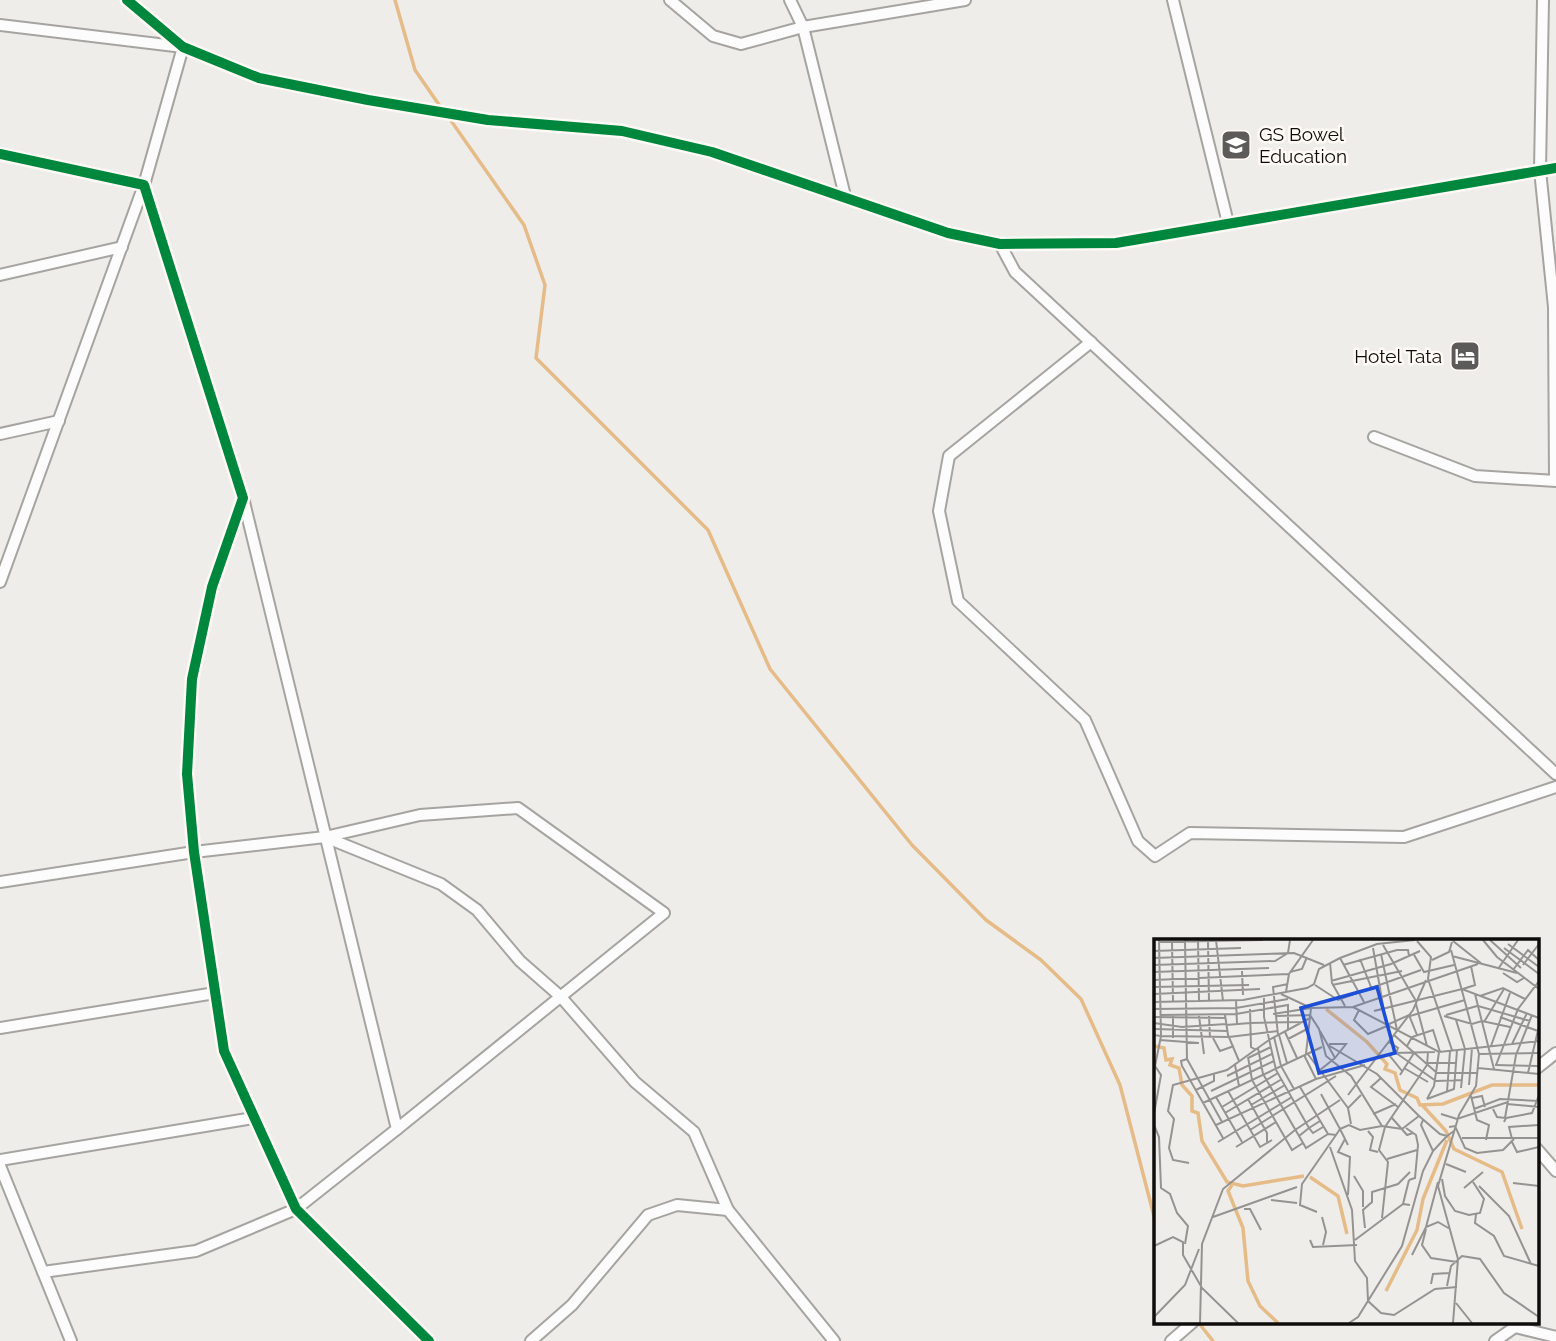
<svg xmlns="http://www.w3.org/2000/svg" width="1556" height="1341" viewBox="0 0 1556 1341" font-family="Raleway,sans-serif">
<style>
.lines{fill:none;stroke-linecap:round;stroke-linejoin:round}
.stream{stroke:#e5bb87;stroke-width:3.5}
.minor-casing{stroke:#a6a4a1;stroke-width:14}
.minor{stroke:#fdfcfc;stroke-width:10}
.cycleway-casing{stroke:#fffaf5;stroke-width:15}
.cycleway{stroke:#00873e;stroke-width:10}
.labels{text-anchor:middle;stroke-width:5;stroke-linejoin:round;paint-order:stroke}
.poi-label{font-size:19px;fill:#0f0d0b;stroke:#fffaf5;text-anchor:start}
.inset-river{fill:none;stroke:#e5bb87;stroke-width:3.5}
.inset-road{fill:none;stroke:#959391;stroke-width:2}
.view{fill:#1d4ed8;fill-opacity:0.15;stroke:#1d4ed8;stroke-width:3.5}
.inset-edge{fill:none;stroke:#0f0d0b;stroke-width:3.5}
</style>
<rect width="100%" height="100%" fill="#efedea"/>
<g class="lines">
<g class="stream">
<path d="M 395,0 L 415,70 L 442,109"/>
<path d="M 447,115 L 524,225 L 545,285 L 536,358 L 708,530 L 770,669 L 912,845 L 986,920 L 1041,960 L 1081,999 L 1120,1085 L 1155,1220"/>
<path d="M 1198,1322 L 1213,1341"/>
</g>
<g class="minor-casing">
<g id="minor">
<path d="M 127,0 L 183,47 L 259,78 L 368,100 L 488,120 L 622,131 L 712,152 L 948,233 L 1000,244 L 1116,243 L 1556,168"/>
<path d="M 670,0 L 713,36 L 741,44 L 803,27 L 965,0"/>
<path d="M 790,0 L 803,27 L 845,196"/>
<path d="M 1173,0 L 1228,223"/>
<path d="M 1543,0 L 1540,170 L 1554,307 L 1555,480"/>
<path d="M 0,25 L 183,47 L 144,185 L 0,582"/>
<path d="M 0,154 L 144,185 L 243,498 L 212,587 L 192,679 L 187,774 L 194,852 L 224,1051 L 296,1209 L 429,1341"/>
<path d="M 1000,244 L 1015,272 L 1556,774"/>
<path d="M 0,275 L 122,247"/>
<path d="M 1091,342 L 949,456 L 939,511 L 958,601 L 1085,720 L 1138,841 L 1155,856 L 1190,833 L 1404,837 L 1556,787"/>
<path d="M 0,434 L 59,421"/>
<path d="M 1374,437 L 1475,476 L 1556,481"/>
<path d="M 325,837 L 441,884 L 477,910 L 520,961 L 561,997 L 635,1082 L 694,1132 L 728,1210 L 834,1341"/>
<path d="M 0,882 L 194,852 L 325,837 L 420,815 L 518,808 L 664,913 L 397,1129"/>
<path d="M 0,1028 L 215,993"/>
<path d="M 1537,1068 L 1556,1053"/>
<path d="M 1537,1149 L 1556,1171"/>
<path d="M 0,1160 L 253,1118"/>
<path d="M 0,1166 L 71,1341"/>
<path d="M 43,1272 L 196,1251 L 296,1209 L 397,1129 L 243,498"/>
<path d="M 531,1341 L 572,1305 L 648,1215 L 677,1205 L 728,1210"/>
<path d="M 1171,1341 L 1193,1322"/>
<path d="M 1495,1341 L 1515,1327 L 1556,1337"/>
</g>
</g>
<use href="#minor" class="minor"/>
<g class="cycleway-casing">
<g id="cycleway">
<path d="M 127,0 L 183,47 L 259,78 L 368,100 L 488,120 L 622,131 L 712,152 L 948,233 L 1000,244 L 1116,243 L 1556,168"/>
<path d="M 0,154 L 144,185 L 243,498 L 212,587 L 192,679 L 187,774 L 194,852 L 224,1051 L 296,1209 L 429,1341"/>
</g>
</g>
<use href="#cycleway" class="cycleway"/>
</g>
<defs>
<g id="school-square" transform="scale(1.575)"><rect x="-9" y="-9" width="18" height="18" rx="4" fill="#5d5b59" stroke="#fffaf5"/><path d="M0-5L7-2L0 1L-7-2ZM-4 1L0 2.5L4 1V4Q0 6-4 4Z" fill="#fff"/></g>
<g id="hotel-square" transform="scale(1.575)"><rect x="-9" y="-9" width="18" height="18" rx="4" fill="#5d5b59" stroke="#fffaf5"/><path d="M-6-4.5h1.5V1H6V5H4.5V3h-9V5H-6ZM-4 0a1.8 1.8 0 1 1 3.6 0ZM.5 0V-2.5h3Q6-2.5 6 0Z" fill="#fff"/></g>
</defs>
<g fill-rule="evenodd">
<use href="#school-square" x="1236" y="145"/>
<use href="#hotel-square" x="1465" y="356"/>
</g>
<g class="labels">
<g class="poi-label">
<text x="1259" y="141">GS Bowel<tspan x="1259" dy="22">Education</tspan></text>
<text x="1442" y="363" text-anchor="end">Hotel Tata</text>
</g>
</g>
<g transform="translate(1154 939)">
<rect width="385" height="385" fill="#efedea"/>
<path class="inset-river" d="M 172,70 L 213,103 L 233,125 L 231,130 L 241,134 L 246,151 L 263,159 L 266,166 L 289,165 L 338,146 L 385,146M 0,107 L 10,109 L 12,121 L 18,120 L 16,126 L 25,129 L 28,146 L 38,157 L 38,172 L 44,174 L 48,202 L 73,243 L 89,247 L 150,237M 269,167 L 292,192 L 300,210 L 348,233 L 368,290M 156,238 L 184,257 L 193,295M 78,246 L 74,252 L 89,289 L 94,342 L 106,367 L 124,384M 232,352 L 263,291 L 269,260 L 293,201"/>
<path class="inset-road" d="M 5,1 L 7,97 L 75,98M 31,1 L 33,120 L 68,183M 44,1 L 45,62M 62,1 L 69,62M 329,1 L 343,18 L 385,50M 336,1 L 367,29M 263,2 L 277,18 L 274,40 L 298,111M 299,2 L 328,25M 5,3 L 109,1M 18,3 L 19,62M 54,3 L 55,62M 354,5 L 385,28M 229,6 L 262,62M 219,9 L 230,72M 350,9 L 385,35M 297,11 L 325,115 L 322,147 L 305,176 L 284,247 L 304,320 L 299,384M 0,12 L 87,9M 259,14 L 270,33 L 300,26M 227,15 L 243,91M 298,17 L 363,34M 0,19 L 140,14 L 170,26M 186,19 L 210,63M 206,20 L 217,48M 278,21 L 295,13 L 298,3M 176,24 L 178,44 L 191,67M 0,26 L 121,22 L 134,14 L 136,1M 189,26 L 243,11 L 254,11 L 255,17M 369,26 L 385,5M 344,30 L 364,1M 359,31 L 374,11 L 385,21M 88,32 L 89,56M 0,33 L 115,29M 136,33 L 148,30 L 153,18M 349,34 L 363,43 L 370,39M 0,41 L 135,35M 177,42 L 237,25 L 266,12M 161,46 L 184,61 L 267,31M 178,46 L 248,32M 0,48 L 95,46M 309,50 L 321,46 L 317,27M 132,53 L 135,35 L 159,1M 0,55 L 106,50M 127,55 L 157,69 L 199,68 L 324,25M 321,55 L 324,67 L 376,82M 326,57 L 349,49 L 371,60M 110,59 L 110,78 L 122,131 L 155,189 L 145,197M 82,61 L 83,85M 0,63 L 89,61 L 153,49 L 160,45 L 165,30 L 186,19 L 223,5 L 261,1M 262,65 L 273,107M 324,67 L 340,130M 199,68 L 285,113 L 385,102M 0,70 L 82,69 L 134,60M 96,70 L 97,108 L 102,111M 205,71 L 200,81 L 214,95 L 233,87M 220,72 L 308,50 L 385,79M 119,75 L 157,69 L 152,115M 6,76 L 82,75 L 134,66 L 134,91M 71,76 L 74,96 L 85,122M 292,76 L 323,67M 19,77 L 19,99M 45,77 L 50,115M 55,77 L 56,99M 122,77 L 156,76 L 165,90 L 172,117 L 197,137 L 228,187 L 248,190 L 265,177 L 223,135 L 174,106M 256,77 L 311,61M 290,77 L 318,85 L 328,82 L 356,88M 0,78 L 71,79M 346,78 L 384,92M 302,81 L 311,110 L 307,149M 330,83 L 350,50M 0,84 L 28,88 L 72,85M 96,84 L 149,83M 72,86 L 96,84M 233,86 L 255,76 L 263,96M 0,90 L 73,92M 131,93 L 143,119M 0,96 L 7,97 L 1,127 L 7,136 L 0,175M 124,96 L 119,48 L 134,45M 125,96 L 133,124M 240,96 L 283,134 L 324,134M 75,98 L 124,92M 120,98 L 127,127 L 140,150M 59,99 L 66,112 L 80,107M 134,100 L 155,89M 6,101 L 45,104M 235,103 L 244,109 L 242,114 L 282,142 L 308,141M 175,105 L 192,105 L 181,119M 358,105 L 373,74M 253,107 L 258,98 L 279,91 L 286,113M 337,107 L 356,54M 104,109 L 109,135 L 152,209 L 174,195 L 146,148M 325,115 L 385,114M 150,116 L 162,140 L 211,126M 94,118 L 98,141 L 138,211 L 149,204M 94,119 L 117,108M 33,120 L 27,122 L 28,127 L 69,199M 273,124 L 302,124M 81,126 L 85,147M 341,126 L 385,127M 342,126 L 364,70 L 385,42M 250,129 L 274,143M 324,129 L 385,135M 166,131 L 181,119 L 166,92M 248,132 L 236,117 L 239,114 L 281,113M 374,134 L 385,87M 246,136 L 260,114M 73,137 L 118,115M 182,137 L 174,142 L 194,169M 227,139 L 217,148 L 244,168M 315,146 L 318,109M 42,151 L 60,142 L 60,135M 57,152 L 120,122M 74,152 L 106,208 L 118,201M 293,153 L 296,112M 167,155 L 186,190M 194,156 L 259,71 L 272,41M 317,157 L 323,181 L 335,186 L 332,201M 62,158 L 88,203M 318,159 L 328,157 L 331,168M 94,160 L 113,194 L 113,203M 273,160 L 300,150 L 303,111M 273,160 L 280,147 L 285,113M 49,164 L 168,108M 353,165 L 385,168M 97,166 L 131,146M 68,168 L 124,134M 320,170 L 346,160 L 385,162M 339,170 L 343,178 L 352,179 L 350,183M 71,174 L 128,140M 219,175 L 242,165M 287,175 L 303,180 L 354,163M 265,177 L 286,195 L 293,197 L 300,192M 238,179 L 253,196 L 259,194M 351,179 L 362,116 L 378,76M 352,179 L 378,174 L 385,156M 269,181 L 267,186 L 279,212M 166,182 L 155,189 L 159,194 L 169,188M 197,185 L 194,169 L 207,156M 0,186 L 5,198 L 7,249 L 16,255 L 23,274 L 34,287 L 31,305M 62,186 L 162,140M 295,188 L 301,187 L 311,209 L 323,214 L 349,211 L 360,200M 252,189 L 262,196 L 264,206 L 261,239 L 255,241M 186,190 L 195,186 L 206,191 L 228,187M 96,191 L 174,142 L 153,114M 214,192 L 219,198 L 216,211 L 224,213M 174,195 L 182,196 L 186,190 L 194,206M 308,199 L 385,199M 191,200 L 184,213 L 196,218 L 194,256M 358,200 L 355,188 L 385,186M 64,203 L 138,158M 358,203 L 363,213 L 385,208M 82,208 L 122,183M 176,208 L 198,271 L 201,322 L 213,339 L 214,362 L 227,374 L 240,376 L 281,350 L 303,348M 233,220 L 263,211M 35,224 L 19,221 L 15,209 L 20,180 L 14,172 L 19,146 L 73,131 L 115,101 L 156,79M 292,225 L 312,233M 200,237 L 209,252 L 209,268M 288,240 L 291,257 L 301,272 L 315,276 L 326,274 L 330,260 L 319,243M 359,244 L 385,247M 325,247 L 355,277 L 377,325M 310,249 L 329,233M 117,261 L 143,264M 249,265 L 255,241M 90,270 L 96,270 L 107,291M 163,273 L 146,266 L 148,245 L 182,196M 322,275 L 321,284 L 340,297 L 350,317 L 385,327M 59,278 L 143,248M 168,278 L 172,293 L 169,306M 228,279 L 234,223 L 225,211 L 231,188 L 273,126 L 274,113M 272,288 L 284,243M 211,289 L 209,271 L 218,263 L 218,253 L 244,245 L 256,233M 272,290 L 268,306 L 277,319 L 303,323M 156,301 L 159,308 L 203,306M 201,301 L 249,265 L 256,266M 0,307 L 19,298 L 29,303 L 29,316 L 48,349 L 84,384M 258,316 L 272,288 L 284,283 L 296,290M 277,345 L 279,335 L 295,334M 293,347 L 297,327 L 308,317 L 326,320 L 350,354 L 385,378M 302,364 L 318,384M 0,378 L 31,346 L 45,310M 46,384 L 48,305 L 69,250 L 141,191 L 186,161M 195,384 L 204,378 L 248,307 L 269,232 L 279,212 L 293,197"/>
<path class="view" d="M 223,48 L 241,114 L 165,134 L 147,69 Z"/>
<rect width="385" height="385" class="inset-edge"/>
</g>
</svg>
